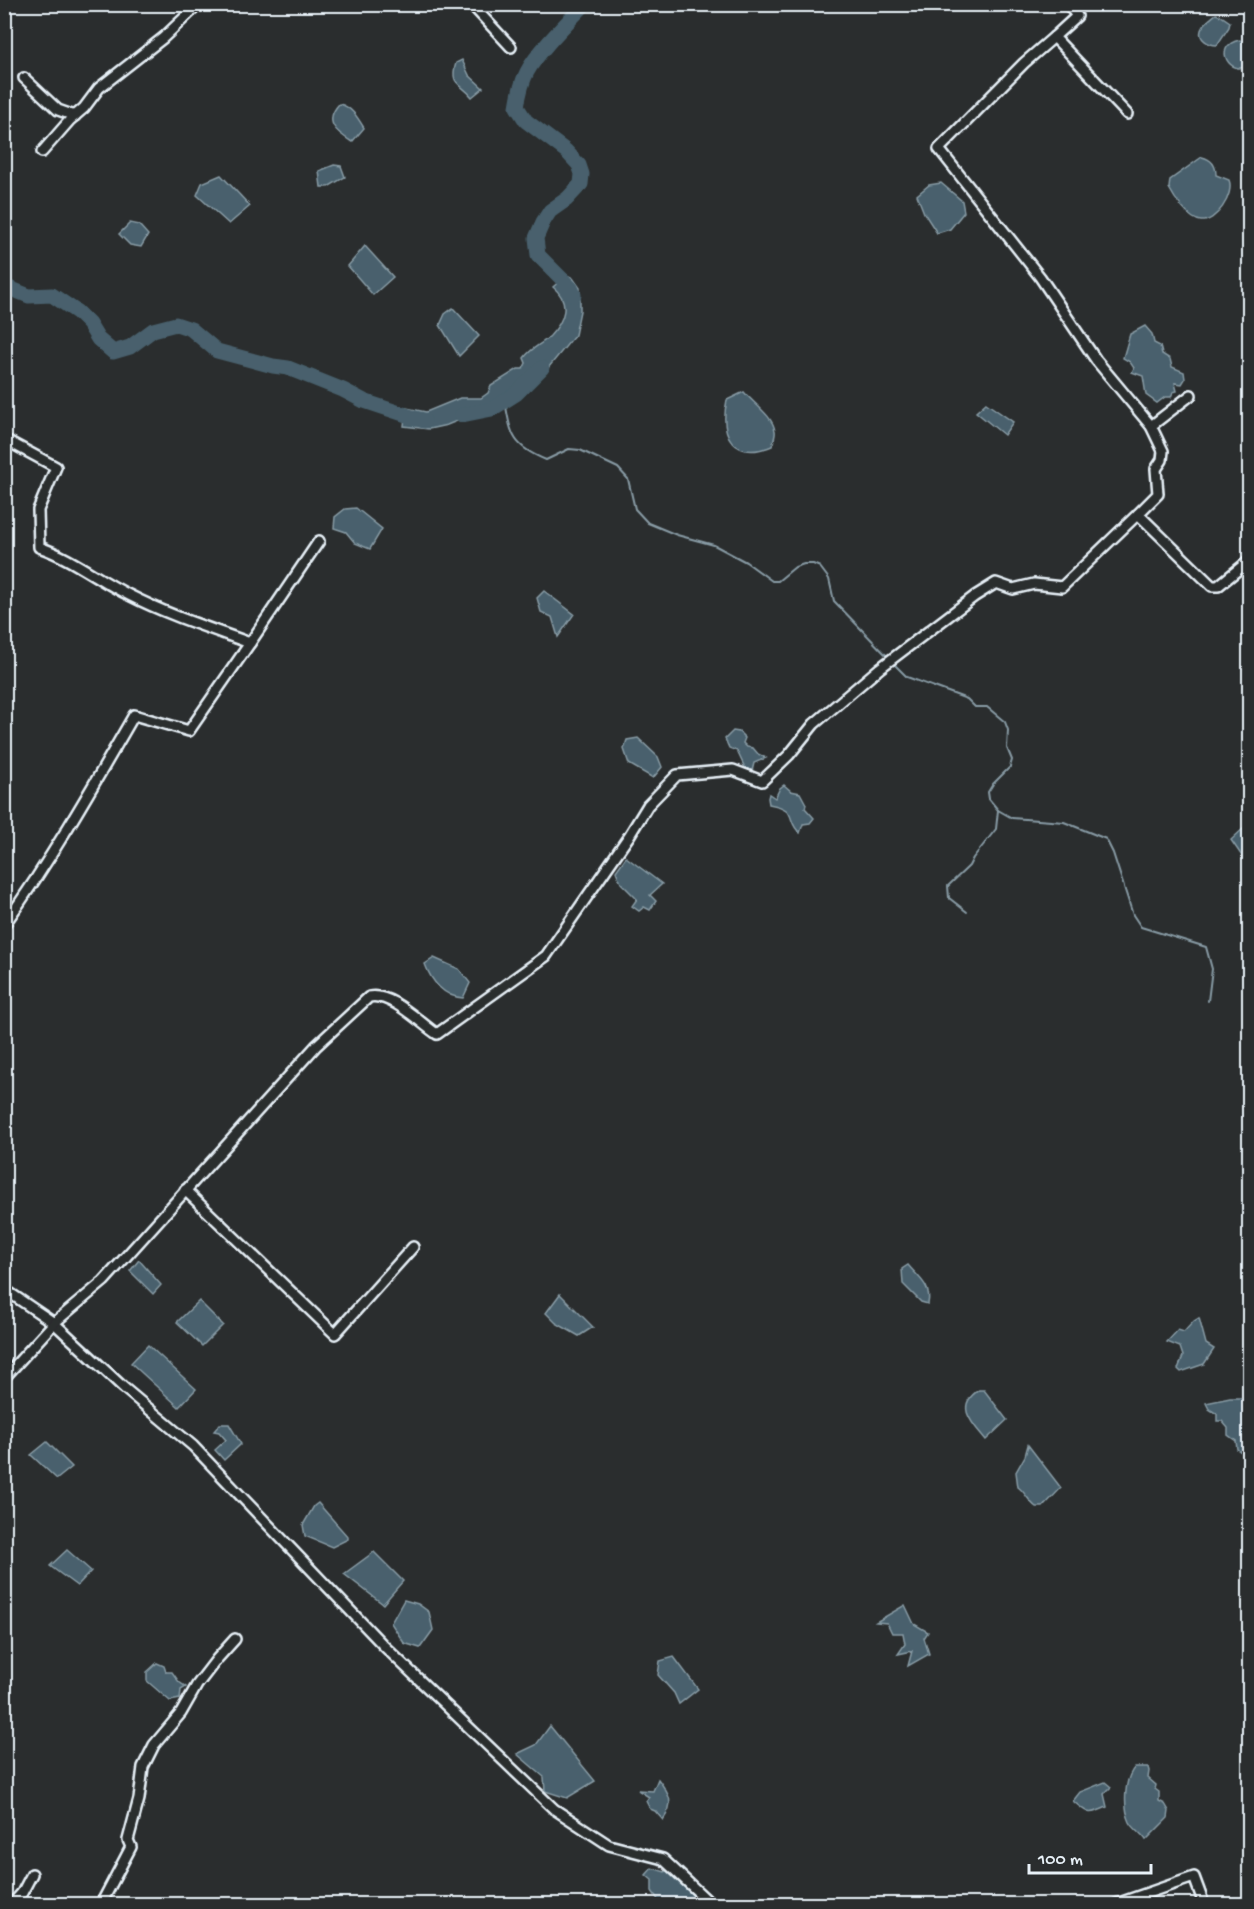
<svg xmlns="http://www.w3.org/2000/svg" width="1254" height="1909" viewBox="0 0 1254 1909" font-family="'Gochi Hand',sans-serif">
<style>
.water{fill:#48616d;stroke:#889ba5;stroke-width:1.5}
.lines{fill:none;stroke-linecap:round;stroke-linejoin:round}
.stream{stroke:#889ba5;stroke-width:2}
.river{stroke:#48616d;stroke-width:15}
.minor-casing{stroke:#e8f1f8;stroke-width:14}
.minor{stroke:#2a2d2e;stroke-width:9}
</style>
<rect width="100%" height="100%" fill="#2a2d2e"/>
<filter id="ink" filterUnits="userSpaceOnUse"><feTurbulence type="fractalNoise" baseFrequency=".0167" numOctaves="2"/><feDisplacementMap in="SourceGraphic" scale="12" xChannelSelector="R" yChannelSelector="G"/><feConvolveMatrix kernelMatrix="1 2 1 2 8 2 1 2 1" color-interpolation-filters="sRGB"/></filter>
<g filter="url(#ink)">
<g class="water">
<path d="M 1216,14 L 1221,16 L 1230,22 L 1229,27 L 1217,45 C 1209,45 1198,39 1201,30 C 1203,24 1211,18 1216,14 Z"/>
<path d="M 1240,40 L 1249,47 L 1249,64 C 1232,79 1210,46 1240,40 Z"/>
<path d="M 462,60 L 469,75 L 483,88 L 472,97 C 461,83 449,85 456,63 Z"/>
<path d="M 339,104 C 351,106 358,118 364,128 L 352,142 C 336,132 323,122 339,104 Z"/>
<path d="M 1202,157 C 1211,159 1216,165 1216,175 L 1229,180 C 1235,195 1215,223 1201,221 C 1189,220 1174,198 1169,188 L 1170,180 Z"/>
<path d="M 334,165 L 341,166 L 345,177 L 328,187 L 321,187 L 319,171 Z"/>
<path d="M 221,175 L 250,206 L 229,224 L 197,195 L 202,183 Z"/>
<path d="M 941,183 L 962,201 L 964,212 L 950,229 L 937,233 L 924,213 L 917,195 L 929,185 Z"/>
<path d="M 130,223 L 139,225 L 148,235 L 141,247 L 130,245 L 119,234 Z"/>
<path d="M 365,246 L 393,277 L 373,295 L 348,266 Z"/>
<path d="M 567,275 L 573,278 L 580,288 L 580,311 L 575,335 L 544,373 L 534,381 L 524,384 L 494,406 L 447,425 L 429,429 L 404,426 L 406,408 L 426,412 L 460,398 L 481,398 L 488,393 L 491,386 L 518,369 L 523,369 L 526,363 L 524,358 C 531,348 541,345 550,336 C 565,320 571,302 553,287 Z"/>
<path d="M 453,308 L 479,336 L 459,356 L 440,325 L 445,314 Z"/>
<path d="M 1145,326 L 1152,334 L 1154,343 L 1160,346 L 1162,354 L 1170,359 L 1172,367 L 1184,372 L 1185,379 L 1182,384 L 1175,383 L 1177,391 L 1173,392 L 1171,397 L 1165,397 L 1157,403 L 1146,395 L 1143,376 L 1132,372 L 1134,368 L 1130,362 L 1123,358 L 1130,334 Z"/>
<path d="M 744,392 C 754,404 773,416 775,431 C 776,435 773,442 772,446 C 734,461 719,436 727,400 Z"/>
<path d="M 986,403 L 1013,422 L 1004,435 L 976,412 Z"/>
<path d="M 356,508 L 382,529 L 370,549 L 355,543 L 346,532 L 334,528 L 335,517 L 345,509 Z"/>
<path d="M 544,591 L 574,614 L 558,637 L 552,617 L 541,612 L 537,598 Z"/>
<path d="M 733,731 L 739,732 L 745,738 L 743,743 L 747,747 L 753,748 L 758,754 L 766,758 L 754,763 L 752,771 L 747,772 L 737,751 L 729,748 L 725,739 Z"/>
<path d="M 638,738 L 658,757 L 662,767 L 653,778 L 629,764 L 624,749 L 627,740 Z"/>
<path d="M 784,785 L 791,791 L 800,793 L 806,804 L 805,808 L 814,818 L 810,823 L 803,824 L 800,833 C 785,820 799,809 769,804 L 768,798 L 769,794 L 775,798 L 780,788 Z"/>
<path d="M 1245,827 L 1249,831 L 1249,863 L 1244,859 L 1231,840 Z"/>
<path d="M 626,857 L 662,884 L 650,895 L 656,901 L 650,910 L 644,907 L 639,911 L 632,906 L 637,899 L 621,883 L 616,871 Z"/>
<path d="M 434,958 L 459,969 L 470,983 L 463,998 C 444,997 431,981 425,964 Z"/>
<path d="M 139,1260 L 161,1285 L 153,1294 L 130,1271 Z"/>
<path d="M 908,1265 C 919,1278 932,1286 928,1304 L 921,1302 L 903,1284 L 902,1269 Z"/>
<path d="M 560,1294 L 593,1327 L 579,1336 L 556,1323 L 546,1313 Z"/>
<path d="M 199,1301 L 223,1325 L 202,1346 L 177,1322 Z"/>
<path d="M 1199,1318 L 1206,1344 L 1214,1349 L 1204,1364 L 1181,1372 L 1178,1369 L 1183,1356 L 1180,1347 L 1167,1342 L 1178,1330 L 1184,1332 L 1194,1321 Z"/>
<path d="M 148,1345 L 196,1389 L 179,1407 L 131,1363 Z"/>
<path d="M 979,1390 L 984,1390 L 1007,1420 L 986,1440 C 972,1423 954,1406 979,1390 Z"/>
<path d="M 1230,1398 L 1243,1398 L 1249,1402 L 1248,1423 L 1249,1425 L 1250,1456 L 1248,1457 L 1237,1449 L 1236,1441 L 1228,1435 L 1228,1428 L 1222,1421 L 1217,1421 L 1217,1414 L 1209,1409 L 1206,1403 Z"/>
<path d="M 220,1424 L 229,1424 L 241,1444 L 224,1460 L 215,1450 L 226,1440 L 219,1432 L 214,1431 Z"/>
<path d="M 47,1442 L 72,1467 L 57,1479 L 31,1455 Z"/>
<path d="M 1028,1445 L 1061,1488 L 1043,1507 L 1036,1507 C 1028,1501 1026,1493 1018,1487 L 1016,1472 L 1025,1456 Z"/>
<path d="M 318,1503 L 348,1537 L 348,1539 L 332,1547 L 305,1536 L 303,1525 L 314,1506 Z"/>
<path d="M 67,1550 L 91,1571 L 77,1586 L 50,1566 Z"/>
<path d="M 374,1552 L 403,1581 L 383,1604 L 344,1574 Z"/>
<path d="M 404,1600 L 418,1604 L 429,1612 L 433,1630 L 420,1648 L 404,1643 L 391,1623 Z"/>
<path d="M 905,1605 L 914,1624 L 928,1632 L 924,1638 L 929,1654 L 908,1666 L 912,1651 L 898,1654 L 905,1644 L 903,1633 L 892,1633 L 887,1623 L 876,1622 Z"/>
<path d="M 674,1657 L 698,1689 L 679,1704 L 674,1693 L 658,1675 L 660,1661 Z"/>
<path d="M 157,1663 L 164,1666 L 166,1672 L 172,1672 L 179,1682 L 186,1687 L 181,1690 L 180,1699 L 170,1701 L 147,1681 L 147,1672 Z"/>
<path d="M 550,1726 L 595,1781 L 567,1798 L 545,1791 L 544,1777 L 517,1754 L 536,1745 Z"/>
<path d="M 1135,1767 L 1148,1767 L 1149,1771 L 1148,1778 L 1156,1785 L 1155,1789 L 1159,1792 L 1159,1801 L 1165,1804 L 1169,1811 L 1168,1818 L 1146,1840 C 1142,1834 1133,1828 1130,1822 C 1123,1807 1124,1779 1135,1767 Z"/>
<path d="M 658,1779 C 670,1795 675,1803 663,1820 L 655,1811 L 650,1809 L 646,1801 L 649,1797 L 638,1790 L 653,1791 Z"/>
<path d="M 1105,1782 L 1111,1787 L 1104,1794 L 1107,1807 C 1087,1816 1089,1814 1073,1801 L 1080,1792 Z"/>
<path d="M 671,1866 L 699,1893 L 685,1904 L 661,1904 L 652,1891 L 652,1880 L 646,1875 L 652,1868 L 665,1872 Z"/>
</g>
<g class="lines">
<g class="stream">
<path d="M 505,401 C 511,435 512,446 546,460 L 569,449 L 580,450 L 618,468 L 628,479 L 635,509 L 648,523 L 677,535 L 714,545 L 746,562 L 772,581 L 778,581 L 795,567 L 804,564 L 813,564 L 820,567 L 829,579 L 834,601 L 889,658"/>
<path d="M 893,663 L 907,677 L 967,699 L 975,707 L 987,707 L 1005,722 L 1008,730 L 1007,748 L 1012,760 L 1010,767 L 993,784 L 988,792 L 989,799 L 998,810 L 1012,818 L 1064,822 L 1106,839 L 1113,853 L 1133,915 L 1141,927 L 1206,947 L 1212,969 L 1208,1001"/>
<path d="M 967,912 L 949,898 L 948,886 L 969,866 L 973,858 L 996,829 L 998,810"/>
</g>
<g class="river">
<path d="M 4,286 L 29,296 L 52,295 L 77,312 L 89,324 L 98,339 L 113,352 L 130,347 L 153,330 L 176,324 L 191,329 L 217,351 L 273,366 L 288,368 L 343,390 L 364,401 L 424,421"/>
<path d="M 574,295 L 571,288 L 538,255 L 536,238 L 543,222 L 550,211 L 567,199 L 581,184 L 582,174 L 579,165 L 566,151 L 526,121 L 517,107 C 519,95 521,83 527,72 C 538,51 568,22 585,4"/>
<path d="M 462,415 L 492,409 L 516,394 L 542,368"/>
</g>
<g class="minor-casing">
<g id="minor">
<path d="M 471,4 L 511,47"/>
<path d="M 1068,4 L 1077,16 L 1054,37 L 1127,114"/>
<path d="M 1054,37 L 1024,63 L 939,149 L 1040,277 L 1096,360 L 1151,426 L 1163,451 L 1162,460 L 1156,469 L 1158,494 L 1138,514"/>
<path d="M 24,78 L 58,110 L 75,116"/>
<path d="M 42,152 L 70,120 L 84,108 L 99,88 L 163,38 L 199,4"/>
<path d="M 1151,426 L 1191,395"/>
<path d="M 4,439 L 56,467 L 38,510 L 39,547 C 72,558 98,580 129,595 C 168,615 209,628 250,643 L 189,731 L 134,715 C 93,786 52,858 4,925"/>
<path d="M 250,643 L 319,541"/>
<path d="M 185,1190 L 335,1334 L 413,1247"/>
<path d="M 4,1289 L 54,1323 L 124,1388 L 193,1446 L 385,1647 L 554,1809 L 609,1845 L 663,1859 L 711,1904"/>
<path d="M 4,1378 L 54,1323 L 104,1281 L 316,1046 L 369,997 C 391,992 420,1023 437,1034 L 546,956 L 629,836 L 648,805 L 677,775 L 733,770 L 762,781 L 789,755 L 814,724 L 880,668 L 975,596 L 996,583 L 1013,589 L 1034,584 L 1062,587 L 1138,514 L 1212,586 L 1218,586 L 1250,560"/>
<path d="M 12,1904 L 22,1893 L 32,1874"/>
<path d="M 101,1904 L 131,1847 L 128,1840 L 139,1799 L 143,1767 L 154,1745 L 181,1713 L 197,1685 L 217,1659 L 235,1639"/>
<path d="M 1116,1904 L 1194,1877 L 1204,1904"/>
</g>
</g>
<use href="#minor" class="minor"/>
</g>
</g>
<rect width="1254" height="1909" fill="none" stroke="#2a2d2e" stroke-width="24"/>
<rect x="12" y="12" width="1230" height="1885" fill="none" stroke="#e8f1f8" stroke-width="2" filter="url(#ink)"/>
<path d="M1029 1864v9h122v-9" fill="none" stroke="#e8f1f8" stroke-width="3"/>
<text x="1038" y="1864" font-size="18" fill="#e8f1f8" stroke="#2a2d2e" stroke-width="4.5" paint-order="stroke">100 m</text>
</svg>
